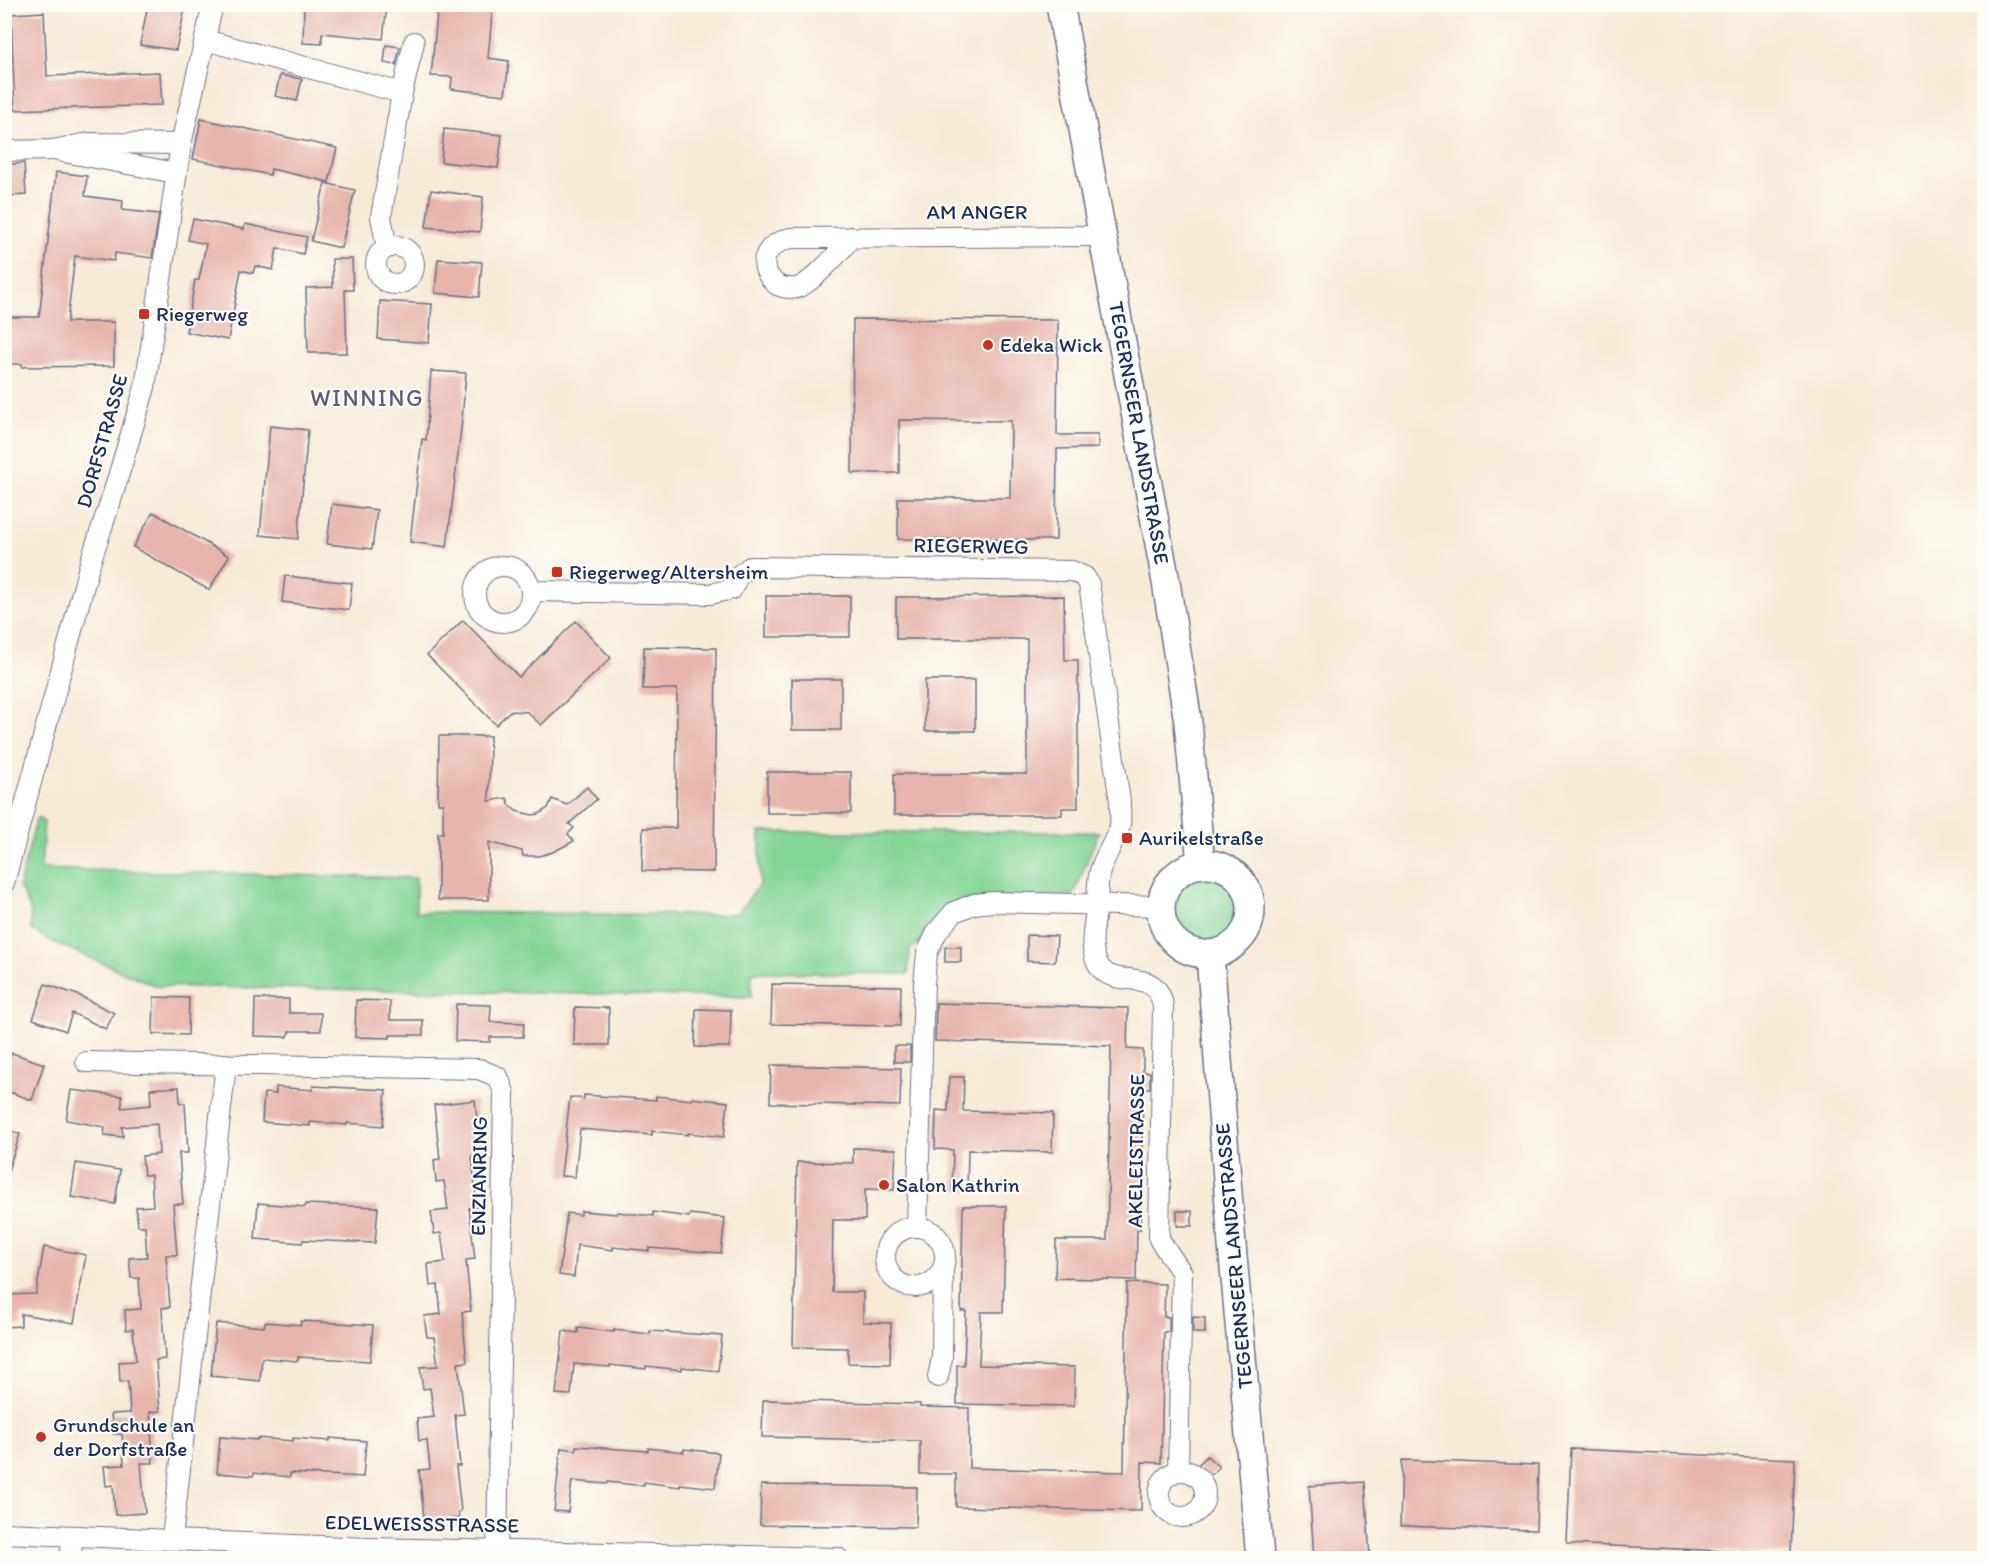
<svg xmlns="http://www.w3.org/2000/svg" width="1989" height="1563" viewBox="0 0 1989 1563" font-family="Itim,sans-serif">
<style>
.green{fill:#84d595;stroke:#50827a;stroke-width:1.5}
.building{fill:#e7b5ac}
.lines{fill:none;stroke-linecap:round;stroke-linejoin:round}
.street-casing{stroke:#687189;stroke-width:22}
.secondary-casing{stroke:#687189;stroke-width:30}
.street{stroke:#fff;stroke-width:20}
.secondary{stroke:#fff;stroke-width:27}
.poi-dot{fill:#c8321e;stroke:#fdfcf7;stroke-width:2}
.labels{text-anchor:middle;stroke-width:4.5;stroke-linejoin:round;paint-order:stroke}
.street-label{font-size:21px;fill:#1b2f5e;stroke:#fdfcf7}
.poi-label{font-size:21px;fill:#1b2f5e;stroke:#fdfcf7;text-anchor:start}
.quarter-label{font-size:24px;letter-spacing:1.5px;fill:#625e79;stroke:#fdfcf7}
</style>
<rect width="100%" height="100%" fill="#fdfcf7"/>
<filter id="ink" filterUnits="userSpaceOnUse"><feTurbulence type="fractalNoise" baseFrequency=".0167" numOctaves="2"/><feDisplacementMap in="SourceGraphic" scale="12" xChannelSelector="R" yChannelSelector="G"/><feConvolveMatrix kernelMatrix="1 2 1 2 8 2 1 2 1" color-interpolation-filters="sRGB"/></filter>
<filter id="wash" filterUnits="userSpaceOnUse"><feTurbulence type="fractalNoise" baseFrequency=".008" numOctaves="4" result="noise"/><feDisplacementMap in="SourceGraphic" scale="24" xChannelSelector="R" yChannelSelector="G"/><feGaussianBlur stdDeviation="1.35" result="paint"/><feColorMatrix in="noise" values="0 0 0 0 0 0 0 0 0 0 0 0 0 0 0 0 0 1.4 0 .05"/><feComposite in="paint" operator="in"/></filter>
<g filter="url(#wash)">
<rect width="100%" height="100%" fill="#f7ebd8"/>
<g class="green">
<path d="M 37,817 L 44,822 L 41,869 L 416,878 L 416,912 L 720,915 L 738,913 L 760,884 L 760,832 L 1099,832 L 1073,896 L 957,902 L 931,921 L 919,943 L 910,949 L 908,974 L 752,972 L 751,997 L 156,986 L 51,941 L 31,929 L 31,911 L 19,886 Z"/>
<circle cx="1207" cy="906" r="35"/>
</g>
<g id="blocks">
<g class="building">
<path d="M 148,4 L 186,4 L 176,50 L 140,45 Z"/>
<path d="M 304,4 L 387,4 L 383,39 L 322,33 L 322,44 L 303,43 Z"/>
<path d="M 438,4 L 493,4 L 488,58 L 509,61 L 505,95 L 451,89 L 452,77 L 431,76 Z"/>
<path d="M 44,12 L 47,76 L 160,72 L 162,105 L 15,110 L 11,14 Z"/>
<path d="M 386,45 L 400,47 L 396,65 L 384,63 Z"/>
<path d="M 280,75 L 302,79 L 297,101 L 275,96 Z"/>
<path d="M 201,119 L 337,148 L 329,182 L 271,169 L 270,175 L 193,159 Z"/>
<path d="M 444,129 L 502,135 L 498,168 L 441,162 Z"/>
<path d="M 24,163 L 26,195 L 4,196 L 4,165 Z"/>
<path d="M 56,172 L 87,176 L 85,196 L 123,201 L 122,210 L 159,214 L 152,258 L 115,253 L 114,261 L 75,256 L 67,322 L 114,322 L 114,366 L 22,367 L 22,364 L 4,364 L 4,317 L 39,317 Z"/>
<path d="M 325,183 L 355,190 L 341,248 L 311,241 Z"/>
<path d="M 431,190 L 483,197 L 480,232 L 426,227 Z"/>
<path d="M 193,219 L 244,229 L 245,224 L 307,237 L 303,254 L 277,248 L 273,270 L 255,266 L 253,273 L 241,270 L 228,340 L 186,332 L 195,280 L 199,280 L 206,244 L 188,240 Z"/>
<path d="M 332,259 L 352,259 L 353,290 L 345,290 L 347,353 L 308,353 L 306,288 L 333,287 Z"/>
<path d="M 438,259 L 482,262 L 479,297 L 435,293 Z"/>
<path d="M 380,301 L 432,304 L 429,343 L 378,339 Z"/>
<path d="M 853,319 L 1058,320 L 1057,435 L 1098,435 L 1098,448 L 1057,449 L 1056,540 L 898,539 L 898,498 L 1010,498 L 1011,421 L 899,420 L 899,473 L 852,473 Z"/>
<path d="M 431,371 L 466,373 L 462,420 L 447,547 L 410,542 L 422,439 L 426,440 Z"/>
<path d="M 270,426 L 308,430 L 298,539 L 260,535 Z"/>
<path d="M 332,504 L 377,510 L 372,549 L 327,544 Z"/>
<path d="M 153,512 L 229,556 L 209,590 L 133,547 Z"/>
<path d="M 285,576 L 352,583 L 349,610 L 282,602 Z"/>
<rect x="766" y="596" width="84" height="41"/>
<path d="M 1064,596 L 1065,660 L 1078,660 L 1078,808 L 1062,808 L 1062,815 L 894,815 L 894,774 L 1027,774 L 1027,639 L 896,639 L 896,597 Z"/>
<path d="M 463,620 L 519,677 L 576,621 L 611,658 L 541,725 L 527,712 L 510,711 L 496,725 L 427,655 Z"/>
<path d="M 644,647 L 716,648 L 714,872 L 642,871 L 643,828 L 676,828 L 677,689 L 643,689 Z"/>
<rect x="792" y="679" width="49" height="51"/>
<rect x="925" y="680" width="50" height="51"/>
<path d="M 439,736 L 490,736 L 489,801 L 507,798 L 509,804 L 516,811 L 532,815 L 539,814 L 548,808 L 552,799 L 567,805 L 587,787 L 597,799 L 569,824 L 574,828 L 568,834 L 574,841 L 553,852 L 539,856 L 523,856 L 522,851 L 489,842 L 489,900 L 438,900 L 438,833 L 443,833 L 443,803 L 438,803 Z"/>
<rect x="767" y="772" width="84" height="41"/>
<path d="M 1027,935 L 1057,936 L 1055,962 L 1027,961 Z"/>
<rect x="945" y="947" width="16" height="15"/>
<path d="M 45,984 L 78,995 L 114,1013 L 106,1029 L 72,1013 L 66,1031 L 33,1019 Z"/>
<path d="M 772,984 L 901,986 L 900,1026 L 771,1024 Z"/>
<path d="M 154,997 L 189,998 L 188,1035 L 153,1034 Z"/>
<path d="M 255,999 L 289,999 L 289,1013 L 321,1013 L 321,1031 L 289,1031 L 288,1037 L 254,1036 Z"/>
<path d="M 356,1000 L 390,1001 L 390,1020 L 423,1020 L 423,1035 L 390,1035 L 390,1038 L 355,1037 Z"/>
<path d="M 936,1003 L 1128,1008 L 1127,1049 L 1143,1050 L 1143,1072 L 1150,1072 L 1150,1088 L 1143,1088 L 1140,1230 L 1137,1230 L 1136,1280 L 1055,1278 L 1056,1240 L 1107,1240 L 1111,1046 L 935,1041 Z"/>
<path d="M 456,1004 L 491,1005 L 490,1022 L 524,1023 L 523,1037 L 490,1037 L 490,1042 L 455,1041 Z"/>
<path d="M 575,1007 L 609,1008 L 609,1045 L 574,1045 Z"/>
<path d="M 696,1009 L 731,1010 L 730,1047 L 695,1047 Z"/>
<rect x="894" y="1046" width="16" height="16"/>
<path d="M 12,1053 L 44,1064 L 32,1100 L 4,1090 L 4,1073 Z"/>
<path d="M 771,1065 L 901,1068 L 900,1106 L 770,1103 Z"/>
<path d="M 949,1077 L 964,1077 L 963,1111 L 1053,1113 L 1052,1152 L 968,1150 L 967,1191 L 952,1191 L 953,1150 L 935,1149 L 936,1110 L 948,1111 Z"/>
<path d="M 313,1086 L 386,1090 L 383,1126 L 347,1123 L 347,1125 L 310,1122 L 310,1126 L 262,1122 L 264,1093 L 276,1094 L 276,1087 L 313,1090 Z"/>
<path d="M 179,1087 L 180,1103 L 185,1103 L 188,1153 L 179,1153 L 183,1204 L 173,1204 L 177,1255 L 166,1255 L 170,1307 L 162,1308 L 165,1359 L 156,1360 L 160,1411 L 150,1412 L 153,1463 L 141,1463 L 145,1513 L 115,1515 L 113,1485 L 106,1486 L 104,1466 L 124,1465 L 122,1434 L 113,1434 L 111,1414 L 130,1413 L 128,1381 L 120,1382 L 119,1362 L 136,1361 L 133,1329 L 126,1330 L 125,1310 L 141,1309 L 139,1278 L 131,1278 L 129,1258 L 147,1257 L 145,1226 L 138,1226 L 136,1207 L 153,1206 L 151,1175 L 144,1175 L 142,1156 L 159,1154 L 157,1124 L 122,1127 L 123,1137 L 104,1135 L 105,1127 L 66,1120 L 71,1090 L 122,1096 L 122,1108 L 151,1105 L 150,1089 Z"/>
<path d="M 584,1095 L 656,1100 L 656,1096 L 692,1100 L 692,1098 L 728,1102 L 724,1137 L 688,1133 L 688,1135 L 652,1131 L 652,1135 L 580,1129 L 575,1177 L 561,1176 L 570,1097 L 584,1099 Z"/>
<path d="M 475,1100 L 481,1155 L 472,1156 L 477,1207 L 469,1208 L 475,1259 L 466,1260 L 471,1311 L 462,1312 L 467,1362 L 458,1363 L 464,1414 L 455,1415 L 460,1466 L 456,1466 L 461,1511 L 458,1512 L 459,1518 L 430,1521 L 429,1517 L 424,1518 L 419,1470 L 430,1469 L 427,1440 L 419,1441 L 417,1419 L 434,1417 L 430,1388 L 423,1389 L 420,1367 L 438,1366 L 434,1337 L 427,1337 L 424,1316 L 441,1314 L 438,1285 L 430,1286 L 428,1264 L 445,1262 L 441,1233 L 434,1234 L 431,1212 L 448,1210 L 444,1181 L 436,1182 L 434,1160 L 440,1159 L 434,1105 Z"/>
<path d="M 4,1129 L 20,1134 L 7,1174 L 4,1173 Z"/>
<path d="M 853,1148 L 896,1149 L 894,1190 L 865,1189 L 865,1220 L 833,1220 L 832,1292 L 863,1292 L 863,1322 L 891,1323 L 890,1364 L 848,1363 L 848,1348 L 793,1347 L 797,1162 L 853,1163 Z"/>
<path d="M 76,1163 L 120,1170 L 115,1204 L 71,1197 Z"/>
<path d="M 258,1203 L 305,1207 L 306,1204 L 378,1207 L 375,1243 L 303,1240 L 302,1243 L 255,1239 Z"/>
<path d="M 963,1206 L 1006,1206 L 1003,1312 L 981,1312 L 979,1365 L 1075,1367 L 1074,1406 L 957,1404 L 957,1365 L 964,1365 L 966,1311 L 961,1311 Z"/>
<path d="M 581,1211 L 617,1214 L 617,1212 L 653,1216 L 653,1212 L 689,1217 L 690,1214 L 725,1218 L 721,1253 L 649,1248 L 649,1251 L 613,1247 L 613,1250 L 577,1245 L 574,1277 L 559,1275 L 567,1213 L 581,1215 Z"/>
<rect x="1177" y="1211" width="15" height="15"/>
<path d="M 44,1247 L 86,1255 L 74,1323 L 21,1314 L 21,1326 L 4,1327 L 4,1295 L 36,1294 Z"/>
<path d="M 1127,1283 L 1165,1284 L 1164,1317 L 1169,1317 L 1169,1332 L 1164,1332 L 1161,1463 L 1142,1462 L 1141,1511 L 956,1507 L 956,1474 L 920,1474 L 920,1441 L 762,1437 L 763,1400 L 920,1404 L 920,1407 L 969,1408 L 969,1468 L 1124,1472 Z"/>
<path d="M 1193,1317 L 1205,1318 L 1205,1333 L 1193,1333 Z"/>
<path d="M 301,1321 L 373,1325 L 370,1361 L 298,1357 L 298,1361 L 262,1358 L 260,1381 L 211,1376 L 216,1323 L 264,1327 L 265,1322 L 301,1325 Z"/>
<path d="M 578,1328 L 614,1332 L 614,1330 L 650,1334 L 650,1331 L 722,1336 L 718,1371 L 682,1367 L 682,1370 L 646,1366 L 646,1369 L 610,1365 L 610,1367 L 574,1364 L 571,1395 L 556,1394 L 563,1331 L 578,1333 Z"/>
<path d="M 220,1437 L 257,1440 L 257,1438 L 293,1441 L 293,1438 L 330,1441 L 330,1438 L 366,1441 L 363,1477 L 290,1473 L 290,1477 L 254,1473 L 253,1476 L 217,1473 Z"/>
<path d="M 576,1446 L 648,1451 L 648,1448 L 684,1452 L 684,1449 L 719,1453 L 715,1488 L 680,1484 L 680,1487 L 644,1482 L 644,1486 L 608,1482 L 607,1484 L 572,1481 L 568,1512 L 554,1511 L 561,1448 L 576,1450 Z"/>
<path d="M 1571,1449 L 1795,1459 L 1791,1554 L 1567,1544 Z"/>
<path d="M 1207,1456 L 1219,1467 L 1208,1478 L 1197,1466 Z"/>
<path d="M 1402,1460 L 1538,1465 L 1536,1530 L 1400,1526 Z"/>
<path d="M 1365,1482 L 1370,1558 L 1314,1558 L 1309,1486 Z"/>
<path d="M 761,1485 L 917,1487 L 916,1527 L 760,1525 Z"/>
</g>
</g>
</g>
<g filter="url(#ink)">
<use href="#blocks" fill-opacity="0" stroke="#687189" stroke-width="1.5"/>
<g class="lines">
<g class="street-casing">
<g id="street">
<path d="M 205,40 L 402,93"/>
<path d="M 4,151 L 52,150 L 89,143 L 181,144"/>
<path d="M 64,152 L 176,173"/>
<path d="M 852,237 C 842,249 811,285 796,288 C 789,289 782,287 777,285 C 754,265 764,245 791,238 L 1103,236"/>
<circle cx="395" cy="265" r="19"/>
<path d="M 387,248 L 381,217 L 402,93 L 414,42"/>
<circle cx="503" cy="594" r="28"/>
<path d="M 531,591 L 710,594 L 732,589 L 738,576 L 750,567 L 1072,571 L 1085,577 L 1089,584 L 1120,802 C 1120,809 1121,818 1120,825 C 1118,837 1104,856 1100,871 C 1097,881 1098,892 1097,903 C 1095,924 1087,947 1099,966 C 1115,991 1156,964 1163,1006 L 1159,1239 L 1182,1273 L 1178,1471"/>
<path d="M 4,883 L 90,563 L 112,497 L 145,387 L 181,144 L 213,4"/>
<path d="M 86,1062 L 479,1069 L 498,1077 L 504,1092 L 497,1558"/>
<path d="M 917,1227 L 924,983 L 927,953 L 937,932 L 954,912 L 974,904 L 993,902 L 1161,906"/>
<circle cx="915" cy="1257" r="30"/>
<path d="M 938,1377 L 942,1358 L 943,1269"/>
<circle cx="1182" cy="1494" r="23"/>
<path d="M 4,1533 L 369,1548 L 838,1558"/>
<path d="M 172,1539 L 226,1064"/>
<path d="M 70,1558 L 73,1536"/>
</g>
</g>
<g class="secondary-casing">
<g id="secondary">
<path d="M 1060,4 L 1166,582 L 1188,722 L 1201,864"/>
<circle cx="1206" cy="909" r="45"/>
<path d="M 1210,954 L 1232,1245 L 1260,1558"/>
</g>
</g>
<use href="#street" class="street"/>
<use href="#secondary" class="secondary"/>
</g>
</g>
<g class="poi-dot">
<rect x="138" y="308" width="12" height="12" rx="3"/>
<circle cx="988" cy="345" r="6"/>
<rect x="551" y="566" width="12" height="12" rx="3"/>
<rect x="1121" y="832" width="12" height="12" rx="3"/>
<circle cx="884" cy="1185" r="6"/>
<circle cx="41" cy="1437" r="6"/>
</g>
<g class="labels">
<g class="street-label">
<text x="977" y="219">AM ANGER</text>
<text transform="translate(1139 433) rotate(80)" y="7">TEGERNSEER LANDSTRASSE</text>
<text transform="translate(102 441) rotate(-74)" y="7">DORFSTRASSE</text>
<text transform="translate(971 546) rotate(1)" y="7">RIEGERWEG</text>
<text transform="translate(1136 1151) rotate(-89)" y="7">AKELEISTRASSE</text>
<text transform="translate(479 1176) rotate(-89)" y="7">ENZIANRING</text>
<text transform="translate(1234 1256) rotate(-95)" y="7">TEGERNSEER LANDSTRASSE</text>
<text transform="translate(422 1524) rotate(1)" y="7">EDELWEISSSTRASSE</text>
</g>
<g class="poi-label">
<text x="156" y="321">Riegerweg</text>
<text x="1000" y="352">Edeka Wick</text>
<text x="569" y="579">Riegerweg/Altersheim</text>
<text x="1139" y="845">Aurikelstraße</text>
<text x="896" y="1192">Salon Kathrin</text>
<text x="53" y="1432">Grundschule an<tspan x="53" dy="24">der Dorfstraße</tspan></text>
</g>
<g class="quarter-label">
<text x="367" y="406">WINNING</text>
</g>
</g>
<rect width="1989" height="1563" fill="none" stroke="#fdfcf7" stroke-width="24"/>
</svg>
